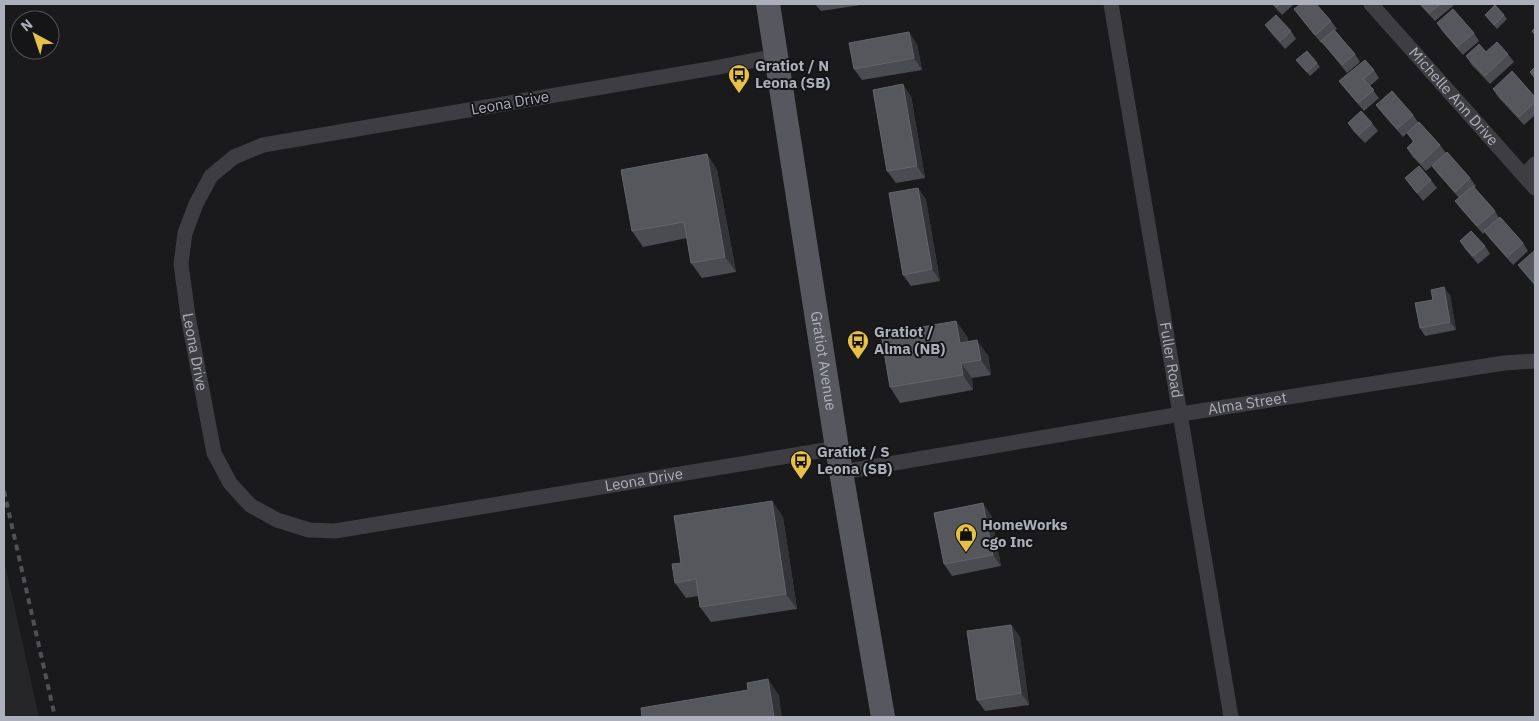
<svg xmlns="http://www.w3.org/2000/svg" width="1539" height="721" viewBox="0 0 1539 721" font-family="'IBM Plex Sans',sans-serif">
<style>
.built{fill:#262629}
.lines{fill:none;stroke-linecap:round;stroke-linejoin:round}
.street{stroke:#3d3d42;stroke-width:15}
.primary{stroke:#57585f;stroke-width:24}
.rail{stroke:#505157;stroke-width:4;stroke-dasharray:6 5;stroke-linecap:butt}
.wall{fill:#4b4c51}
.shaded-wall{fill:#333437}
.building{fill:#56575c;stroke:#64656b}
.labels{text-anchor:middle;stroke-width:4;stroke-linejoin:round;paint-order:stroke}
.poi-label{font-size:15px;font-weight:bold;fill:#adb0ba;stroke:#151517;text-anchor:start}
.street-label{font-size:15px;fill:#adb0ba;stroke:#151517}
</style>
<rect width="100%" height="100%" fill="#1a1a1c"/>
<path class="built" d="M 4,560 L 39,717 L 4,717 Z"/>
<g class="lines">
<g class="street">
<path id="s1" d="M 1111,4 L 1231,717"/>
<path id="s2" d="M 1371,4 L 1535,188"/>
<path id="s3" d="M 776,56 L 714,68 L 263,145 L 234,157 L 211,176 L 196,204 L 185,233 L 181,264 L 188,316 L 214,453 L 230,483 L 250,505 L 277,520 L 309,530 L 335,531 L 837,448"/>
<path d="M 1524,175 L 1535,164"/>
<path id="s4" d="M 842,472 L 1181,414 L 1504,363 L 1535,361"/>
</g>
<path class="primary" id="s5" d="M 768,4 L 837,448 L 883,717"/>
<path class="rail" d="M 4,491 L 55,717"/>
</g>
<g class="wall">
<path d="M 815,4 L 861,4 L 861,5 L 821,11 Z"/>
<path d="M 1272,4 L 1294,4 L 1282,15 Z"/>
<path d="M 1419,4 L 1453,4 L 1454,5 L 1435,21 Z"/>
<path d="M 1294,9 L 1331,21 L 1337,29 L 1335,30 L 1355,54 L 1360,62 L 1347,73 L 1322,42 L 1321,43 L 1300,17 Z"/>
<path d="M 1485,15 L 1504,15 L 1507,19 L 1497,29 Z"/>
<path d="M 1437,23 L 1474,33 L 1479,41 L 1463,55 L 1442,31 Z"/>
<path d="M 1265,25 L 1291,31 L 1296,39 L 1285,49 L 1271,33 Z"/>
<path d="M 917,44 L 922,70 L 862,80 L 854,69 Z"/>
<path d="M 1486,52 L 1508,54 L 1514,62 L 1490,84 L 1471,64 L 1466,56 Z"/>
<path d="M 1296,60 L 1317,63 L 1320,67 L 1310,76 Z"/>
<path d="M 1374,70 L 1379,78 L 1370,86 L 1379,98 L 1364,111 L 1345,89 L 1339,81 Z"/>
<path d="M 1493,89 L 1535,97 L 1535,115 L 1524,125 L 1498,97 Z"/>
<path d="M 911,96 L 925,178 L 896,183 L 887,171 Z"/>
<path d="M 1376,105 L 1413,115 L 1418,122 L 1440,145 L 1446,153 L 1470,178 L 1476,186 L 1474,188 L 1495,211 L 1499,218 L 1523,243 L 1528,251 L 1513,265 L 1490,239 L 1485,232 L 1483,234 L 1461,209 L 1455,201 L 1459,198 L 1438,174 L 1432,166 L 1426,171 L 1412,156 L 1407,148 L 1413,142 L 1407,133 L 1403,137 L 1382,113 Z"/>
<path d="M 1348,123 L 1372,123 L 1378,131 L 1365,143 L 1353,131 Z"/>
<path d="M 707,154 L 717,170 L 736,272 L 702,278 L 691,263 L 687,238 L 643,247 L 632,231 Z"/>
<path d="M 1405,178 L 1431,180 L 1437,188 L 1423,201 Z"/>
<path d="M 918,188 L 926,200 L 940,281 L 911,286 L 903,275 Z"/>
<path d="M 1460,241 L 1485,246 L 1490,254 L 1478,264 L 1465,249 Z"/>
<path d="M 1535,252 L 1535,286 L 1524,273 L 1518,265 Z"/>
<path d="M 1450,295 L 1456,330 L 1425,336 L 1420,328 L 1433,300 Z"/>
<path d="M 967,336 L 968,342 L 988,355 L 991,375 L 972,378 L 973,390 L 900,403 L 890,387 Z"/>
<path d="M 772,501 L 783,517 L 797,609 L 711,622 L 700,607 L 699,596 L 686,598 L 675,583 L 681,563 Z"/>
<path d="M 991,515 L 1001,566 L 952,576 L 944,564 Z"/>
<path d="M 1011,625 L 1020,637 L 1029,705 L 985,711 L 977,700 Z"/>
</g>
<g class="shaded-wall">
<path d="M 909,32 L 917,44 L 922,70 L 914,58 Z"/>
<path d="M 903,84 L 911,96 L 925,178 L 917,166 Z"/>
<path d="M 707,154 L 717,170 L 736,272 L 725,257 Z"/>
<path d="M 918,188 L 926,200 L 940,281 L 932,269 Z"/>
<path d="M 1444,287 L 1450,295 L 1456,330 L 1450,322 Z"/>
<path d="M 956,321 L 967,336 L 970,358 L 960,343 Z"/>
<path d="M 977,340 L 988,355 L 991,375 L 981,360 Z"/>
<path d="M 961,363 L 972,378 L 973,390 L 963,375 Z"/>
<path d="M 772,501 L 783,517 L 797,609 L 786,594 Z"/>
<path d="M 983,503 L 991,515 L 1001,566 L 993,555 Z"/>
<path d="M 1011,625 L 1020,637 L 1029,705 L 1021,693 Z"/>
<path d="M 768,679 L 779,695 L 782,717 L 774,717 Z"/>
</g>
<g class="building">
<path d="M 1274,4 L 1280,4 L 1277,7 Z"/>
<path d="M 1301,4 L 1316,4 L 1331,21 L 1315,35 L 1294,9 Z"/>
<path d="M 1421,4 L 1440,4 L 1429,13 Z"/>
<path d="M 1495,5 L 1504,15 L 1494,25 L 1485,15 Z"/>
<path d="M 1453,9 L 1474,33 L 1457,47 L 1437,23 Z"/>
<path d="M 1276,15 L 1291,31 L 1280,41 L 1265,25 Z"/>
<path d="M 1535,28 L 1535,35 L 1532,31 Z"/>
<path d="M 1334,30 L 1355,54 L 1342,65 L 1321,41 Z"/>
<path d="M 909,32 L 914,58 L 854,69 L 849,43 Z"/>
<path d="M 1497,42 L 1508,54 L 1485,76 L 1466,56 L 1479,44 L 1486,52 Z"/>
<path d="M 1307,51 L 1317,63 L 1307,72 L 1296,60 Z"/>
<path d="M 1365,60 L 1374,70 L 1363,79 L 1374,90 L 1358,103 L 1339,81 Z"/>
<path d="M 1535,67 L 1535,78 L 1530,72 Z"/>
<path d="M 1512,71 L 1535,97 L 1535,102 L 1519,117 L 1493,89 Z"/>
<path d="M 903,84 L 917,166 L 887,171 L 873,90 Z"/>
<path d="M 1392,91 L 1413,115 L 1397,129 L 1376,105 Z"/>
<path d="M 1361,111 L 1372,123 L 1359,135 L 1348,123 Z"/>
<path d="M 1419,122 L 1440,145 L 1421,163 L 1407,148 L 1414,141 L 1407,133 Z"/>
<path d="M 1447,152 L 1470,178 L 1455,192 L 1432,166 Z"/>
<path d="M 707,154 L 725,257 L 691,263 L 684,222 L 632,231 L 621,170 Z"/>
<path d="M 1419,166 L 1431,180 L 1417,193 L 1405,178 Z"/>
<path d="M 1473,186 L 1495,211 L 1477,226 L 1455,201 Z"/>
<path d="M 918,188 L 932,269 L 903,275 L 889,193 Z"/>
<path d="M 1500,217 L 1523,243 L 1507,257 L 1484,231 Z"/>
<path d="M 1471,231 L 1485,246 L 1473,256 L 1460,241 Z"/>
<path d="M 1534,251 L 1535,252 L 1535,284 L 1518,265 Z"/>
<path d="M 1444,287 L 1450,322 L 1420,328 L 1415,303 L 1433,300 L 1431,290 Z"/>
<path d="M 956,321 L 960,343 L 977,340 L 981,360 L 961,363 L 963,375 L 890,387 L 881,334 Z"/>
<path d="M 772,501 L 786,594 L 700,607 L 696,579 L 675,583 L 672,564 L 681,563 L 674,516 Z"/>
<path d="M 983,503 L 993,555 L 944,564 L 934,513 Z"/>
<path d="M 1011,625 L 1021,693 L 977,700 L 967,631 Z"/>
<path d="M 768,679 L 774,717 L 642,717 L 641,708 L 748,690 L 747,683 Z"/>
</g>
<defs>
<g id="bus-pin" transform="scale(1.125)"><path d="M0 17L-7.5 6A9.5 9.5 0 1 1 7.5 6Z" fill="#e7c146" stroke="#151517"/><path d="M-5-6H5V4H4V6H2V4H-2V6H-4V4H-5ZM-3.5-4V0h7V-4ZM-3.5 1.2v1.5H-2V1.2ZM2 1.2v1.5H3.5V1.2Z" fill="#111"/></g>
<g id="shop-pin" transform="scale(1.125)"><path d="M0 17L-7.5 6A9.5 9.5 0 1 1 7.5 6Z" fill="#e7c146" stroke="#151517"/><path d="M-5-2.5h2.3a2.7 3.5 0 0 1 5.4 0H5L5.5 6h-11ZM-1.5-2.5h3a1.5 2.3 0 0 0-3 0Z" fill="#111"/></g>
</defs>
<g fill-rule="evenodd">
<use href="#bus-pin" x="739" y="75"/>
<use href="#bus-pin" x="858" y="341"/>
<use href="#bus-pin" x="801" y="461"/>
<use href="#shop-pin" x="966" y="534"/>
</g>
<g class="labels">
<g class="poi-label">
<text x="755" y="71">Gratiot / N<tspan x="755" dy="17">Leona (SB)</tspan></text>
<text x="874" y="337">Gratiot /<tspan x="874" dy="17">Alma (NB)</tspan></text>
<text x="817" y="457">Gratiot / S<tspan x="817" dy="17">Leona (SB)</tspan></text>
<text x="982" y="530">HomeWorks<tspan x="982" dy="17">cgo Inc</tspan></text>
</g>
<g class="street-label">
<text dy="5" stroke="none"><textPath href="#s2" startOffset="124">Michelle Ann Drive</textPath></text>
<text transform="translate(510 103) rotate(-10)" y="5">Leona Drive</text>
<text dy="5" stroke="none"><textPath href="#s3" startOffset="765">Leona Drive</textPath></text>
<text dy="5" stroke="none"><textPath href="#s1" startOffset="361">Fuller Road</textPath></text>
<text dy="5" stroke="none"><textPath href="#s5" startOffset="361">Gratiot Avenue</textPath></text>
<text dy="5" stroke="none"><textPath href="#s4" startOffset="411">Alma Street</textPath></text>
<text dy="5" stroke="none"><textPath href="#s3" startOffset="1335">Leona Drive</textPath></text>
</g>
</g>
<rect width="1539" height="721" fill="none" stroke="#adb0ba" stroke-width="10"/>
<g transform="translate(35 35) rotate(320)"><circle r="24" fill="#151517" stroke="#525358"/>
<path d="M0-4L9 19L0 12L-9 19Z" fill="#e7c146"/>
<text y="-8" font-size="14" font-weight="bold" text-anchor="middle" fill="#adb0ba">N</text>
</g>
</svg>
